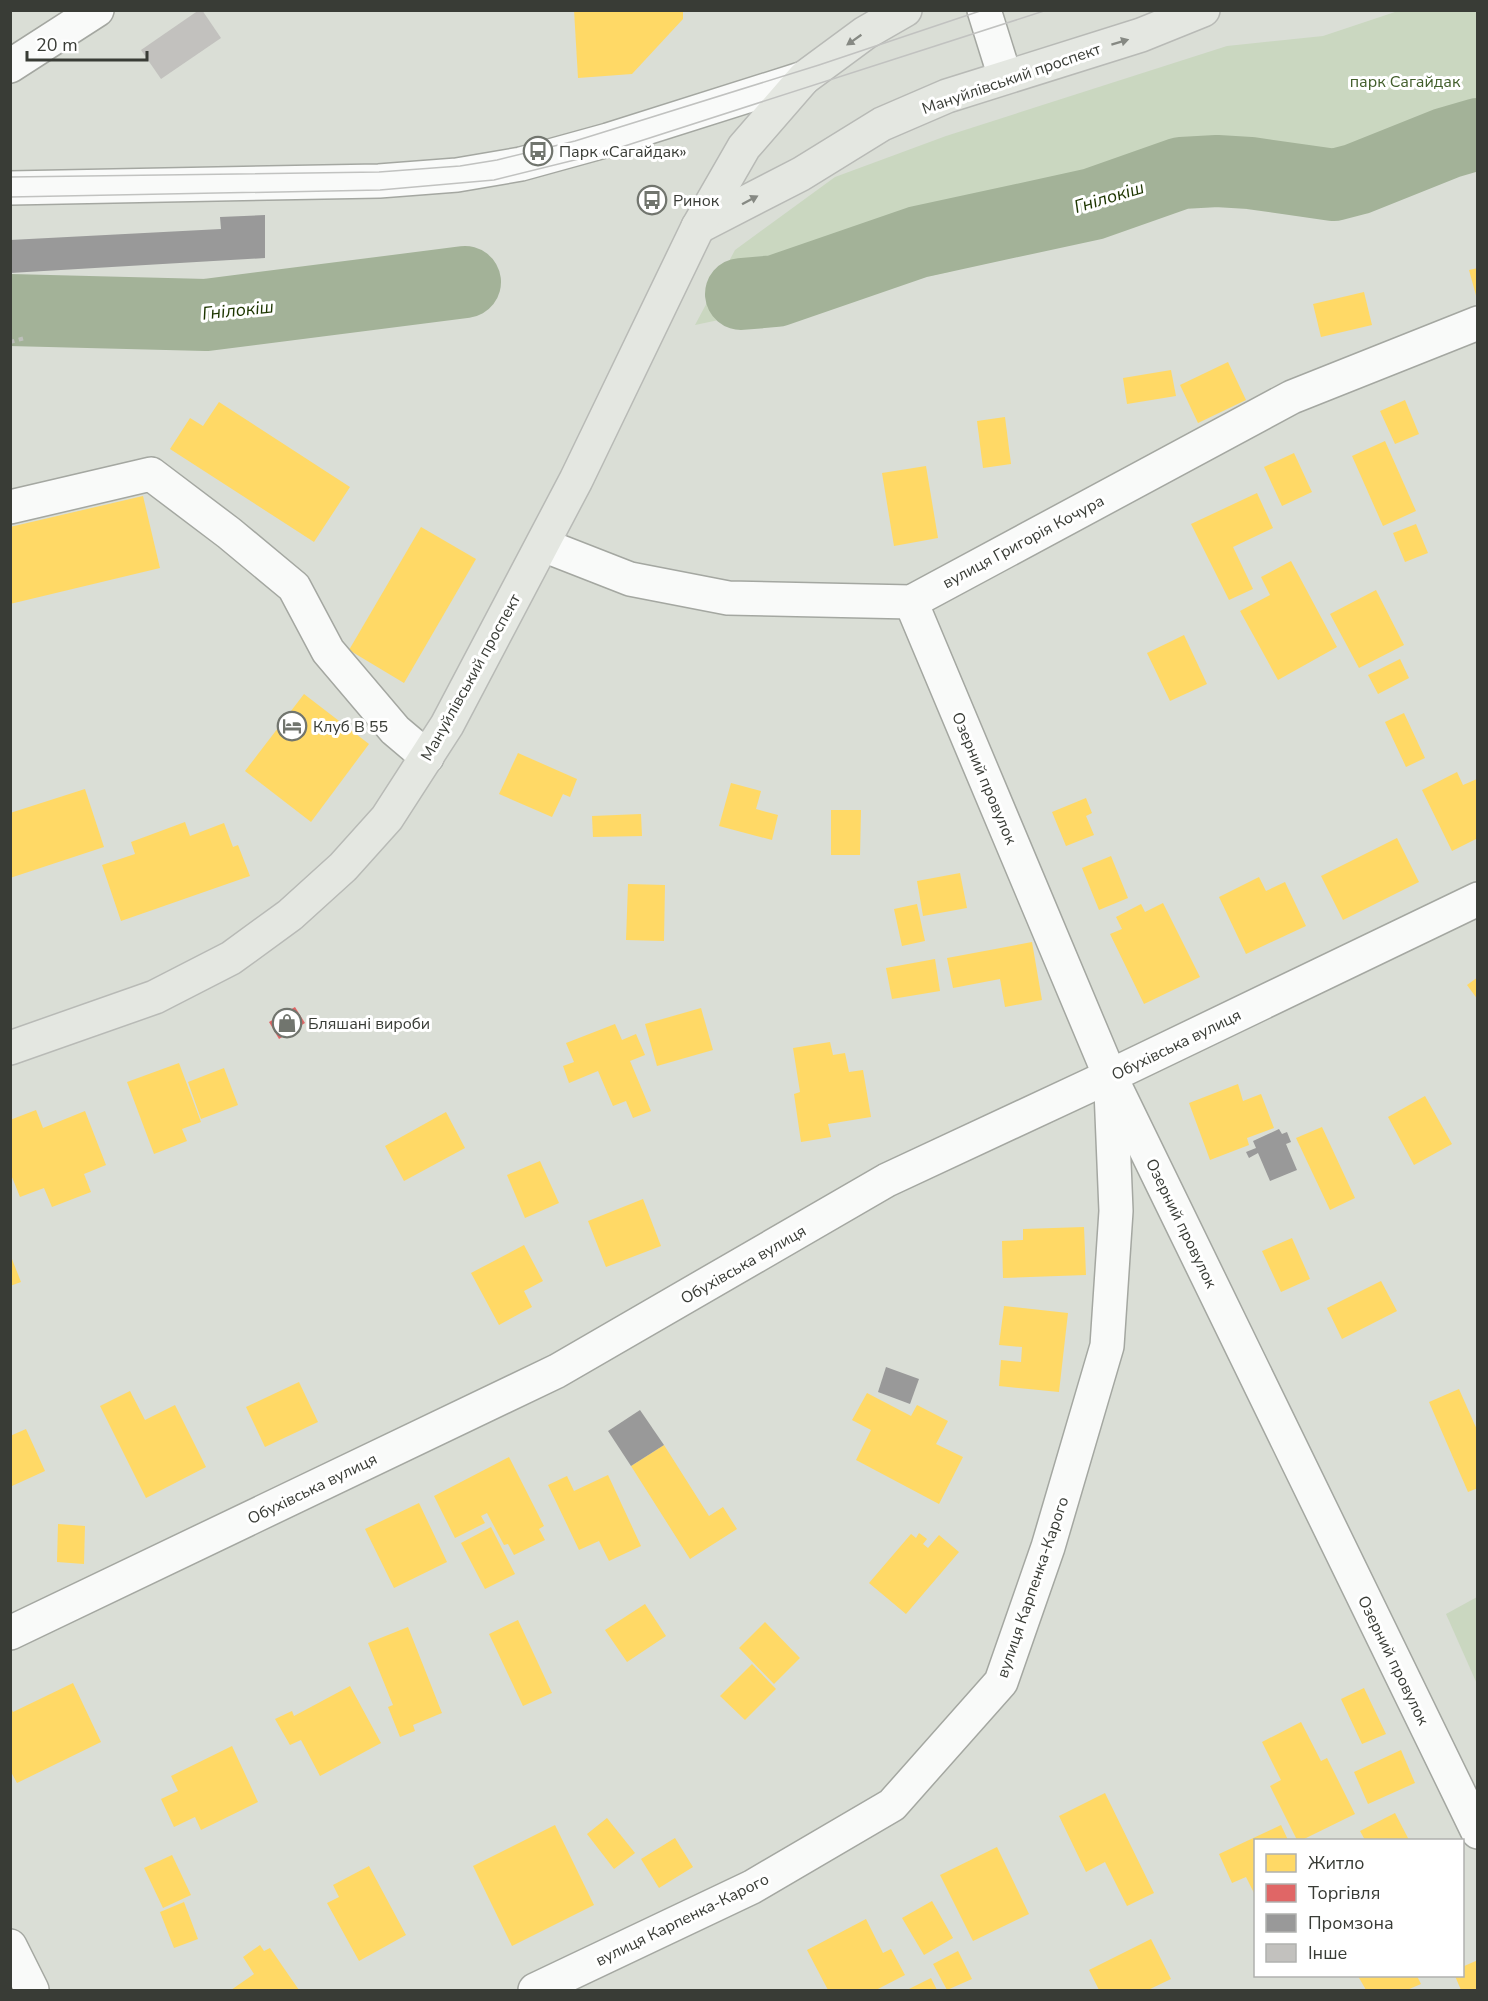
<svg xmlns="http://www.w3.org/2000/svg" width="1488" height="2001" viewBox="0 0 1488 2001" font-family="'Nunito Sans',sans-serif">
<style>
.green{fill:#cad7c0}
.homes{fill:#ffd966}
.shops{fill:#e06666}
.industry{fill:#999}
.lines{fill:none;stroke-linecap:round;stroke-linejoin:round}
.river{stroke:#a3b298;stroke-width:72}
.building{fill:#c2c1be}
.minor-casing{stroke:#a4a7a1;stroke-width:36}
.major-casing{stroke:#b8bab6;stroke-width:36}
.path{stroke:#bdbfba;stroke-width:4;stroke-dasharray:4.5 4.5;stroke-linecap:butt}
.minor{stroke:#f9faf9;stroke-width:33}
.major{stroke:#e4e7e1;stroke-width:33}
.tram{stroke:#c1c2c0;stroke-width:1.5}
.oneway{fill:#868983}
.labels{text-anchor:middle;stroke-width:6;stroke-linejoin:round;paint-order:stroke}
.street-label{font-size:16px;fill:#393c36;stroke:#fff}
.park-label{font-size:16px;fill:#415d2a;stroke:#fff}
.poi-label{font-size:16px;fill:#393c36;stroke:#fff;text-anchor:start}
.water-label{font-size:18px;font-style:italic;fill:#1d3600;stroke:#fff}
</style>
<rect width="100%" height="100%" fill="#daded6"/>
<g class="green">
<path d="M 1401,10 L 1477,11 L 1477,134 L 1337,169 L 1216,179 L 1150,192 L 949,272 L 695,325 L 735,250 L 835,177 L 946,136 L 1227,46 L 1323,36 Z"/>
<path d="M 1477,1597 L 1477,1684 L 1446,1614 Z"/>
</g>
<g class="homes">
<path d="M 574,10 L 683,10 L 683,19 L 632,74 L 578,78 Z"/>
<path d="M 1478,268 L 1478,299 L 1477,299 L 1469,270 Z"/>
<path d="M 1364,292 L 1372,325 L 1321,337 L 1313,304 Z"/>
<path d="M 1228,362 L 1246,400 L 1198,423 L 1180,385 Z"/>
<path d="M 1171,370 L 1176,396 L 1127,404 L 1123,378 Z"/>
<path d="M 1405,400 L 1419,434 L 1395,444 L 1380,411 Z"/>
<path d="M 219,402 L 350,487 L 314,542 L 170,449 L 190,418 L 203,426 Z"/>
<path d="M 1005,417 L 1011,464 L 983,468 L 977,421 Z"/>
<path d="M 1385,441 L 1416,511 L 1383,526 L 1352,456 Z"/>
<path d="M 1294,453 L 1312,492 L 1282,506 L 1264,467 Z"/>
<path d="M 926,466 L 938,538 L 894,546 L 882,473 Z"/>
<path d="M 1257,493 L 1273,528 L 1233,547 L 1253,589 L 1229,600 L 1191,524 Z"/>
<path d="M 143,496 L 160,568 L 10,604 L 10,527 Z"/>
<path d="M 1416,524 L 1428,553 L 1405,562 L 1393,533 Z"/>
<path d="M 421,527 L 476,559 L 404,683 L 349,650 Z"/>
<path d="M 1291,561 L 1337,647 L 1278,680 L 1240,611 L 1270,595 L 1261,577 Z"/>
<path d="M 1376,590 L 1404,645 L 1359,668 L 1330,614 Z"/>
<path d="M 1184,635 L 1207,684 L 1170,701 L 1147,653 Z"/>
<path d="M 1400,659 L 1409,678 L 1378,694 L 1368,675 Z"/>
<path d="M 304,694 L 369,744 L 311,822 L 245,771 Z"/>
<path d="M 1404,713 L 1425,758 L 1406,767 L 1385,722 Z"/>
<path d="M 518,753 L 577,779 L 570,797 L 563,794 L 552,817 L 499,794 Z"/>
<path d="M 1457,772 L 1463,785 L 1477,779 L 1478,780 L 1478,838 L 1452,851 L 1422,790 Z"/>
<path d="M 731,783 L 761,791 L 756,809 L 778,815 L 772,840 L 719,826 Z"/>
<path d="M 85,789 L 104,847 L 10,878 L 10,813 Z"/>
<path d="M 1086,798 L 1092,813 L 1086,816 L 1094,835 L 1066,846 L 1052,812 Z"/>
<path d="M 831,810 L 861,810 L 860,855 L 831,855 Z"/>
<path d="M 641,814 L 642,836 L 593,837 L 592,816 Z"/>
<path d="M 185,822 L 190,836 L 224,823 L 233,847 L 238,845 L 250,876 L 121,921 L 102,865 L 135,854 L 131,842 Z"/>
<path d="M 1397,838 L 1419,882 L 1343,920 L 1321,876 Z"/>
<path d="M 1111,856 L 1128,898 L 1099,910 L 1082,868 Z"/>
<path d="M 960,873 L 967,908 L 923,916 L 917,881 Z"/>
<path d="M 1259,877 L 1266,891 L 1285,882 L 1306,926 L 1246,954 L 1219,897 Z"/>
<path d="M 628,884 L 665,885 L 664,941 L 626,940 Z"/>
<path d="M 1163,903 L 1200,977 L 1144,1004 L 1110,934 L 1122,929 L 1116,917 L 1141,904 L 1145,912 Z"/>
<path d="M 917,904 L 925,941 L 902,946 L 894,909 Z"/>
<path d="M 1032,942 L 1042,1000 L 1005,1007 L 1000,979 L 953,988 L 947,958 Z"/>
<path d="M 935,959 L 940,991 L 892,999 L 886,968 Z"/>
<path d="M 1478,977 L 1478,1000 L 1467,985 Z"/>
<path d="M 701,1008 L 713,1050 L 657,1066 L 645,1024 Z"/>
<path d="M 615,1024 L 622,1040 L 636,1034 L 645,1055 L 630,1061 L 651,1111 L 633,1118 L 626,1101 L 613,1106 L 598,1071 L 569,1083 L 563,1066 L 574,1062 L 566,1043 Z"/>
<path d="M 830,1042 L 833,1055 L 845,1053 L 849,1072 L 863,1070 L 871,1117 L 828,1124 L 831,1137 L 801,1142 L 794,1094 L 800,1092 L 793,1048 Z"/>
<path d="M 179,1063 L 201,1122 L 182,1129 L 187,1141 L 154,1154 L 127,1082 Z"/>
<path d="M 224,1068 L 238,1105 L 201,1119 L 188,1082 Z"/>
<path d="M 1238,1084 L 1243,1101 L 1261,1094 L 1274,1128 L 1247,1138 L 1249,1145 L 1210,1160 L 1189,1103 Z"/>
<path d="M 1425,1096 L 1452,1144 L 1414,1165 L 1388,1117 Z"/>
<path d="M 36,1110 L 43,1128 L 85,1111 L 106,1165 L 84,1174 L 91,1192 L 52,1207 L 44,1188 L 20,1197 L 10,1172 L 10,1120 Z"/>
<path d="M 446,1112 L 465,1148 L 404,1181 L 385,1146 Z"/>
<path d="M 1322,1127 L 1355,1198 L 1330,1210 L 1296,1138 Z"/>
<path d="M 540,1161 L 559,1203 L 525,1218 L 507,1175 Z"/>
<path d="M 643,1199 L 661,1246 L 606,1267 L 588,1221 Z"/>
<path d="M 1084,1227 L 1086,1275 L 1003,1278 L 1002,1241 L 1023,1240 L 1023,1229 Z"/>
<path d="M 1292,1238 L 1310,1279 L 1281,1292 L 1262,1251 Z"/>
<path d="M 524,1245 L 543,1281 L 524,1291 L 532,1307 L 499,1325 L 471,1273 Z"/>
<path d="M 10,1254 L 21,1282 L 10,1286 Z"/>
<path d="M 1381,1281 L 1397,1311 L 1342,1339 L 1327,1308 Z"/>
<path d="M 1004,1306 L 1068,1313 L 1059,1392 L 999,1386 L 1001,1360 L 1021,1362 L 1022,1347 L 999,1345 Z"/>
<path d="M 299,1382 L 318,1422 L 265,1447 L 246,1407 Z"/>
<path d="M 1459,1389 L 1478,1432 L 1478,1488 L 1468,1492 L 1429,1402 Z"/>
<path d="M 130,1391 L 145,1420 L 175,1405 L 206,1467 L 146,1498 L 100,1406 Z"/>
<path d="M 867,1393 L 911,1416 L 917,1405 L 948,1421 L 936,1444 L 963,1457 L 939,1504 L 856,1460 L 871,1430 L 852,1420 Z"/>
<path d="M 26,1429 L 45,1471 L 12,1486 L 10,1482 L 10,1436 Z"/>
<path d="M 664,1445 L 709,1516 L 723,1507 L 737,1529 L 690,1559 L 631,1466 Z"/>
<path d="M 509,1457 L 544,1526 L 539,1529 L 545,1540 L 514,1555 L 508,1544 L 504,1545 L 487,1513 L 481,1516 L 485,1523 L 455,1538 L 434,1496 Z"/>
<path d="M 608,1475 L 641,1546 L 609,1561 L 599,1541 L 579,1550 L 548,1485 L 567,1476 L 574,1491 Z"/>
<path d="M 419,1503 L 447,1562 L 394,1588 L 365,1529 Z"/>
<path d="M 58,1524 L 85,1526 L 84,1564 L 57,1562 Z"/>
<path d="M 491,1527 L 515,1574 L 485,1589 L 461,1543 Z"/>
<path d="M 919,1533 L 927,1539 L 923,1544 L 928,1548 L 939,1535 L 959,1552 L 906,1614 L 869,1583 L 911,1534 L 916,1538 Z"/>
<path d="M 645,1604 L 666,1636 L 627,1662 L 605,1630 Z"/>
<path d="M 518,1620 L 552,1693 L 523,1706 L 489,1634 Z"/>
<path d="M 765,1622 L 800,1658 L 774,1684 L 739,1648 Z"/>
<path d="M 408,1627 L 442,1713 L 413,1725 L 415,1731 L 400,1737 L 388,1707 L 393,1705 L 368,1643 Z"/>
<path d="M 752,1664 L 776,1689 L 745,1720 L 720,1696 Z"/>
<path d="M 73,1683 L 101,1742 L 17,1783 L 10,1770 L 10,1706 L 13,1712 Z"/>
<path d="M 350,1686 L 381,1743 L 320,1776 L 301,1740 L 290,1745 L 275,1719 L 292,1711 L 294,1716 Z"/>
<path d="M 1364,1688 L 1386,1734 L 1362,1744 L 1341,1699 Z"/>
<path d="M 1301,1722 L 1321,1761 L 1327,1758 L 1355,1814 L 1302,1840 L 1297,1840 L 1270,1786 L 1281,1780 L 1262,1742 Z"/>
<path d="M 232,1746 L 258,1802 L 201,1830 L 195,1817 L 174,1827 L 161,1799 L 178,1791 L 171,1776 Z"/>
<path d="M 1401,1750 L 1415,1783 L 1368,1804 L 1354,1772 Z"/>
<path d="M 1105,1793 L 1154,1893 L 1127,1906 L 1105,1862 L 1086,1872 L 1059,1816 Z"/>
<path d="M 1395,1813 L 1409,1840 L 1365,1840 L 1360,1831 Z"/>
<path d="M 607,1818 L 635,1853 L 614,1869 L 587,1834 Z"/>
<path d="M 555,1825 L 594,1905 L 512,1946 L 473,1866 Z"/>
<path d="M 1281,1825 L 1288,1840 L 1256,1840 L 1256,1897 L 1246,1877 L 1232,1883 L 1219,1854 Z"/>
<path d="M 675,1838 L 693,1867 L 659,1888 L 641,1859 Z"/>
<path d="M 997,1847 L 1029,1914 L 973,1941 L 940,1875 Z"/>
<path d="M 172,1855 L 191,1895 L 163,1908 L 144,1868 Z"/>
<path d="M 369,1866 L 406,1935 L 359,1961 L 327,1903 L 339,1897 L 333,1885 Z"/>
<path d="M 932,1901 L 953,1938 L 924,1955 L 902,1918 Z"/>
<path d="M 184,1902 L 198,1939 L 174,1948 L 160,1912 Z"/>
<path d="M 866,1919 L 883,1953 L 891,1949 L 905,1975 L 876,1990 L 828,1990 L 807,1950 Z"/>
<path d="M 1151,1939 L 1171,1979 L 1148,1990 L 1099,1990 L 1089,1970 Z"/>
<path d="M 260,1945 L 264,1951 L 270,1948 L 299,1990 L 231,1990 L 254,1974 L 243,1957 Z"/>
<path d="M 958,1951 L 972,1979 L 947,1990 L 933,1964 Z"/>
<path d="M 1478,1960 L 1478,1990 L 1461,1990 L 1455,1976 L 1462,1976 L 1462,1967 Z"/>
<path d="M 1358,1976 L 1417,1976 L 1421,1984 L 1407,1990 L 1366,1990 Z"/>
<path d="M 931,1978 L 937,1990 L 907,1990 Z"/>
</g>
<path class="shops" d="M 295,1007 L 305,1023 L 279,1039 L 269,1022 Z"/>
<g class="industry">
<path d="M 265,215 L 265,258 L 10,273 L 10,240 L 221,229 L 220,217 Z"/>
<path d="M 1279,1129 L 1282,1134 L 1287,1132 L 1291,1142 L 1286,1144 L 1297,1170 L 1270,1181 L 1258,1153 L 1249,1158 L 1246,1152 L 1256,1148 L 1253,1141 Z"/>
<path d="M 886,1367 L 919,1379 L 910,1404 L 878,1392 Z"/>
<path d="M 640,1410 L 664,1445 L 631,1466 L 608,1431 Z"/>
</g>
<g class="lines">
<g class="river">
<path d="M 741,294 L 776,291 L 918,242 L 1093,204 L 1181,173 L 1217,171 L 1250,173 L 1334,185 L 1357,179 L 1447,143 L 1478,134"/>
<path d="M 10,310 L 206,315 L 465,282"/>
</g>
</g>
<path class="building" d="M 199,10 L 202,10 L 221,38 L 161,79 L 141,50 Z"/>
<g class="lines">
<g class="minor-casing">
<g id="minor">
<path d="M 984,10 L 1005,77"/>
<path d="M 10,66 L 97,10"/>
<path d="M 10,188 L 379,181 L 457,175 L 521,164 L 608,140 L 804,78"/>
<path d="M 10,507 L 151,474 L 229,533 L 294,587 L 328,651 L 395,730 L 427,757"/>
<path d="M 543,545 L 630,579 L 728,598 L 911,602 L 1292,397 L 1478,323"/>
<path d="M 911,602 L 1110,1076 L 1478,1832"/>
<path d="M 10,1633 L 557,1371 L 887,1180 L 1110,1076 L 1478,899"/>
<path d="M 10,1946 L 32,1990"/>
<path d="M 535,1990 L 752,1887 L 892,1805 L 1001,1682 L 1048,1547 L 1107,1346 L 1116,1211 L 1111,1090"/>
</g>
</g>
<g class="major-casing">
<g id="major">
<path d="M 698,227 L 801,174 L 882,124 L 947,96 L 1141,35 L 1203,10"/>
<path d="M 10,1048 L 155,997 L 231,958 L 290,915 L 343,867 L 387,818 L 447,725 L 576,480 L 698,227 L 744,147 L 804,78 L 865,33 L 905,10"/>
</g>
</g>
<path class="path" d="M 10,342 L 25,338"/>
<use href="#minor" class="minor"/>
<use href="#major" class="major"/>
<g class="tram">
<path d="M 10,177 L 379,172 L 460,166 L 497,160 L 575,141 L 819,65 L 983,10"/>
<path d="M 10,197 L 380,190 L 494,180 L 603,153 L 1047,10"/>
</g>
</g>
<defs><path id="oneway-solid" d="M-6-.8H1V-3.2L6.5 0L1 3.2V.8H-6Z" transform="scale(1.5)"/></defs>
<g class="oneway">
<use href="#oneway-solid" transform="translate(854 40) rotate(145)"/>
<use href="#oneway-solid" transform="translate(1120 42) rotate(-17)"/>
<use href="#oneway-solid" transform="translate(750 200) rotate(-28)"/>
</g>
<defs>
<g id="bus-ring" transform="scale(1.5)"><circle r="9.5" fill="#fff" stroke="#71756e" stroke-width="1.5"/><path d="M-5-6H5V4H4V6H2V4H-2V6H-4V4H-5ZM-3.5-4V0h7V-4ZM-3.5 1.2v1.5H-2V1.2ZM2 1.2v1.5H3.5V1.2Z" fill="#71756e"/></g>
<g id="hotel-ring" transform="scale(1.5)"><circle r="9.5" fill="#fff" stroke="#71756e" stroke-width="1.5"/><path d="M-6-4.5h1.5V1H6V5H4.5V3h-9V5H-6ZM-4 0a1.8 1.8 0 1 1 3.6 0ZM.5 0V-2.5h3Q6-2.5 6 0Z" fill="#71756e"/></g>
<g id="shop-ring" transform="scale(1.5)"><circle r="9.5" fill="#fff" stroke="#71756e" stroke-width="1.5"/><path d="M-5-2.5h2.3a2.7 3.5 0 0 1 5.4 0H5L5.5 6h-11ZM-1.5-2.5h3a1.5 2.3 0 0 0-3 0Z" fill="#71756e"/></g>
</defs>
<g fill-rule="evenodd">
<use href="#bus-ring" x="538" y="151"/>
<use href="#bus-ring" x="652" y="200"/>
<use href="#hotel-ring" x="292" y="726"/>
<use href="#shop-ring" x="287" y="1023"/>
</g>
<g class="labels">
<g class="street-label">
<text transform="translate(1011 78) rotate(-19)" y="6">Мануйлівський проспект</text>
<text transform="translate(1023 541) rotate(-28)" y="6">вулиця Григорія Кочура</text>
<text transform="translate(470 677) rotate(-61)" y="6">Мануйлівський проспект</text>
<text transform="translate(985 778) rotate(67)" y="6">Озерний провулок</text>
<text transform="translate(1176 1044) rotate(-26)" y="6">Обухівська вулиця</text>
<text transform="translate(1182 1223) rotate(64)" y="6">Озерний провулок</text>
<text transform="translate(743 1264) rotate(-30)" y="6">Обухівська вулиця</text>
<text transform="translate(312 1488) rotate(-26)" y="6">Обухівська вулиця</text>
<text transform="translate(1032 1587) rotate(-71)" y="6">вулиця Карпенка-Карого</text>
<text transform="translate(1394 1660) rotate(64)" y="6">Озерний провулок</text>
<text transform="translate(682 1919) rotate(-26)" y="6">вулиця Карпенка-Карого</text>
</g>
<g class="park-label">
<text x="1405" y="87">парк Сагайдак</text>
</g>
<g class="poi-label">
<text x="559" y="157">Парк «Сагайдак»</text>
<text x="673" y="206">Ринок</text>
<text x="313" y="732">Клуб В 55</text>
<text x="308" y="1029">Бляшані вироби</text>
</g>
<g class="water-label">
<text transform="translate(1109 197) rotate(-17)" y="6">Гнілокіш</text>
<text transform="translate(238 310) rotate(-6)" y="6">Гнілокіш</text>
</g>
</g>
<rect width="1488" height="2001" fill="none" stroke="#393c36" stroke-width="24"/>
<rect x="1254" y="1839" width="210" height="138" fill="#ffffff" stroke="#b0b1af" stroke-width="1.5"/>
<rect x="1266" y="1854" width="30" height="18" fill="#ffd966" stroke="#b0b1af" stroke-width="1.5"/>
<text x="1308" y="1869" font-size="18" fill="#393c36">Житло</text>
<rect x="1266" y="1884" width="30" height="18" fill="#e06666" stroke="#b0b1af" stroke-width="1.5"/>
<text x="1308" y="1899" font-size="18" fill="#393c36">Торгівля</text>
<rect x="1266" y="1914" width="30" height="18" fill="#999999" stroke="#b0b1af" stroke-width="1.5"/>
<text x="1308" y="1929" font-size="18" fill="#393c36">Промзона</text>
<rect x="1266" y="1944" width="30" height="18" fill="#c2c1be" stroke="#b0b1af" stroke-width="1.5"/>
<text x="1308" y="1959" font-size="18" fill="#393c36">Інше</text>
<path d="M27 51v9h120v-9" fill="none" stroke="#393c36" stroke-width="3"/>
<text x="36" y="51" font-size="18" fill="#393c36" stroke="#ffffff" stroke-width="4.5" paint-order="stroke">20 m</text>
</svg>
